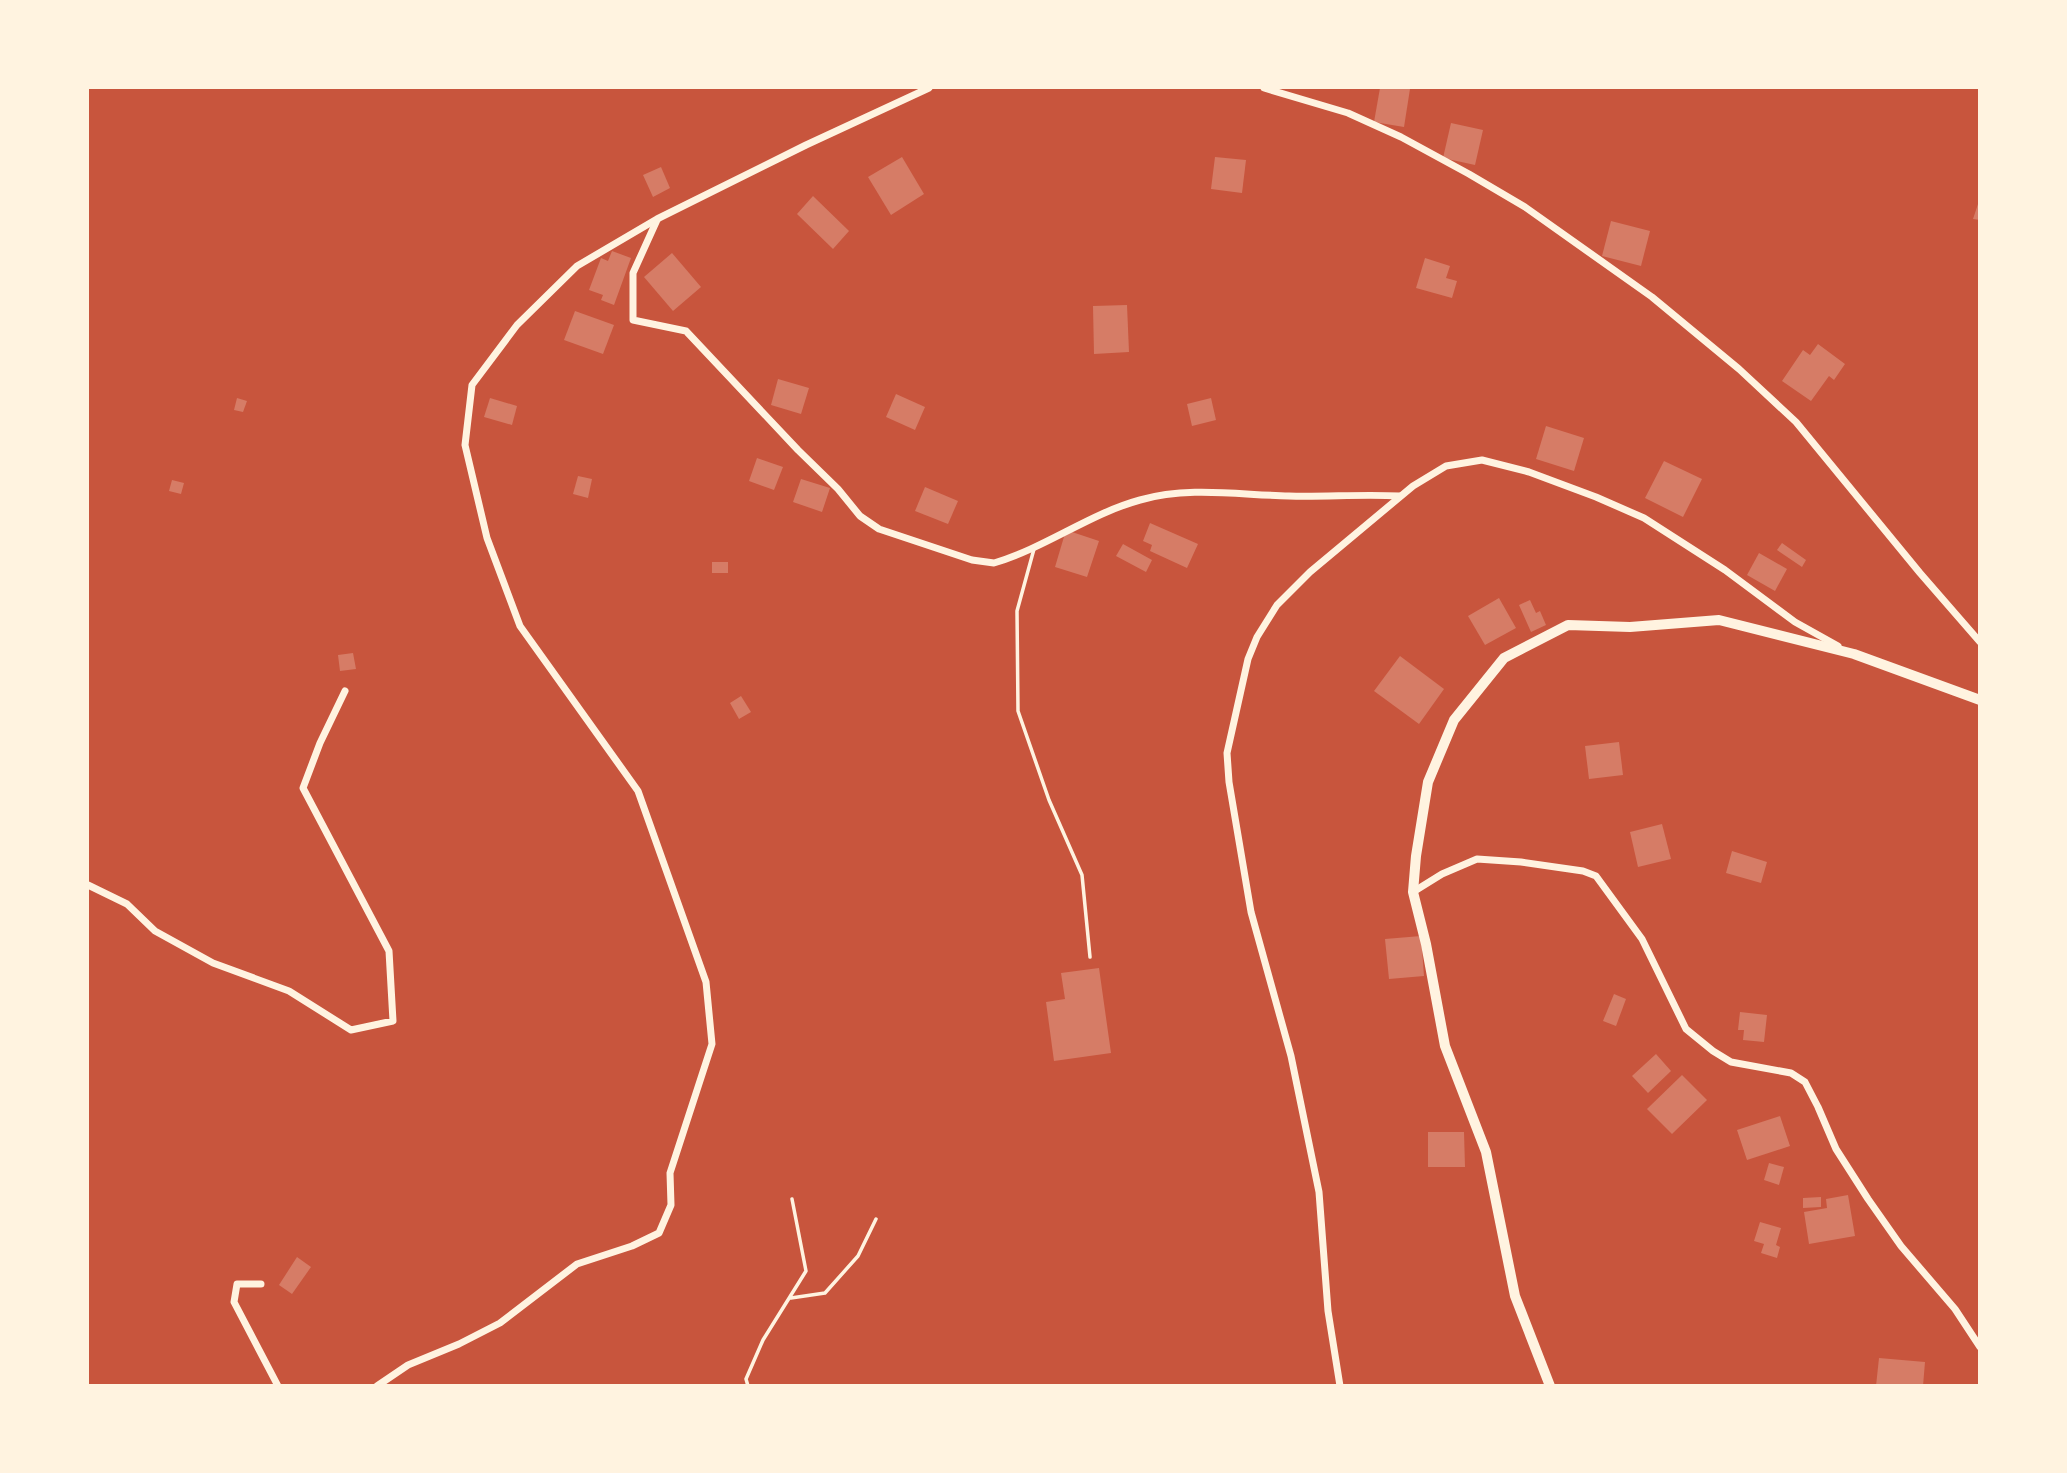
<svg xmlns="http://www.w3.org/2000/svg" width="2067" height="1473" viewBox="0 0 2067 1473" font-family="'DejaVu Sans',sans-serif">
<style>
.building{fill:#d67c66}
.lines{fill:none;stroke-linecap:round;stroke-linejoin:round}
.path{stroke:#fff3e0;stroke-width:3.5}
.service{stroke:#fff3e0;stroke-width:3.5}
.minor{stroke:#fff3e0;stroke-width:7}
.tertiary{stroke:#fff3e0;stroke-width:10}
</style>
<rect width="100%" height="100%" fill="#c8553d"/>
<g class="building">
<path d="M 1380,88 L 1410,89 L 1404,127 L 1374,122 Z"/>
<path d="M 1451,123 L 1483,130 L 1475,165 L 1443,158 Z"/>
<path d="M 902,157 L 924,194 L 891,215 L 868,177 Z"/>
<path d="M 1215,157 L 1246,160 L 1242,193 L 1211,189 Z"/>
<path d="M 661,167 L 670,188 L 653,197 L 643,175 Z"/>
<path d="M 813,196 L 849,231 L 833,249 L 797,214 Z"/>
<path d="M 1980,198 L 1980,220 L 1973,219 Z"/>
<path d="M 1611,221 L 1650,231 L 1641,266 L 1602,256 Z"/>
<path d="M 612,251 L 631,258 L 614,305 L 601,300 L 603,295 L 589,290 L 601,258 L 608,261 Z"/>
<path d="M 672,253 L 701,287 L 673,311 L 644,277 Z"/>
<path d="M 1425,258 L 1450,266 L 1446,278 L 1457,281 L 1452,298 L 1416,288 Z"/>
<path d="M 1127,305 L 1129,352 L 1094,354 L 1093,306 Z"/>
<path d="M 575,311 L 614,325 L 603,354 L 564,340 Z"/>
<path d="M 1818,344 L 1845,364 L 1834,380 L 1829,376 L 1811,401 L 1782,381 L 1803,350 L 1810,355 Z"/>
<path d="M 778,379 L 809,388 L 801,414 L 771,405 Z"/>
<path d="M 896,394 L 925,407 L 915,430 L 886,417 Z"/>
<path d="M 237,398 L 247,401 L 243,412 L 234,410 Z"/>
<path d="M 490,398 L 517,406 L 512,425 L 484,417 Z"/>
<path d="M 1211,398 L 1216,420 L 1192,426 L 1187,404 Z"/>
<path d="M 1546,426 L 1584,438 L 1574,471 L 1536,459 Z"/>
<path d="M 757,458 L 783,467 L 774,490 L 749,481 Z"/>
<path d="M 1664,461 L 1702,479 L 1683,517 L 1645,498 Z"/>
<path d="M 578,476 L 592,479 L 588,498 L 573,494 Z"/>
<path d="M 801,479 L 830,488 L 822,512 L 793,502 Z"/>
<path d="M 172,480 L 184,483 L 181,494 L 169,491 Z"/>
<path d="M 925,487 L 958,501 L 948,524 L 915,511 Z"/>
<path d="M 1150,523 L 1198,544 L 1187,568 L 1150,551 L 1152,545 L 1143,541 Z"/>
<path d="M 1066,530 L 1099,541 L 1087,577 L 1055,567 Z"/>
<path d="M 1782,543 L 1806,560 L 1802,567 L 1777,550 Z"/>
<path d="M 1123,544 L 1152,560 L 1146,572 L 1116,556 Z"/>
<path d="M 1759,553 L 1787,569 L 1775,591 L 1747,575 Z"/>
<rect x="712" y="562" width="16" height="11"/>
<path d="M 1499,598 L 1516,628 L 1485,645 L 1468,616 Z"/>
<path d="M 1530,600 L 1536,613 L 1540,611 L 1546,625 L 1531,632 L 1519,605 Z"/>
<path d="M 353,653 L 356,669 L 340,671 L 338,655 Z"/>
<path d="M 1400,656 L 1444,689 L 1419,724 L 1374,691 Z"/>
<path d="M 741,696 L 751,712 L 739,719 L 730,703 Z"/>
<path d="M 1619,742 L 1623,775 L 1589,779 L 1585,746 Z"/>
<path d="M 1662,824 L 1671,859 L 1638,867 L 1630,832 Z"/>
<path d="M 1732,851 L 1767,862 L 1761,883 L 1726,873 Z"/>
<path d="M 1421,936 L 1424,976 L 1389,979 L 1385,939 Z"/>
<path d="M 1099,968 L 1111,1053 L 1054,1061 L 1046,1002 L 1065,999 L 1061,973 Z"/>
<path d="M 1614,994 L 1626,999 L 1616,1026 L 1603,1021 Z"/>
<path d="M 1740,1012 L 1767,1015 L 1764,1042 L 1743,1040 L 1744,1030 L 1738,1030 Z"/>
<path d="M 1656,1054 L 1671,1071 L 1648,1093 L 1632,1076 Z"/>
<path d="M 1682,1075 L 1707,1100 L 1672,1134 L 1647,1109 Z"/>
<path d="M 1780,1116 L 1790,1146 L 1747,1160 L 1737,1130 Z"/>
<path d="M 1428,1132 L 1464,1132 L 1465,1167 L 1428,1167 Z"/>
<path d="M 1769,1163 L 1784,1167 L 1779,1185 L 1764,1180 Z"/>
<path d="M 1848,1195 L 1855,1236 L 1809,1244 L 1804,1212 L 1827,1208 L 1826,1199 Z"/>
<path d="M 1821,1197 L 1821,1207 L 1803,1208 L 1803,1198 Z"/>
<path d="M 1760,1222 L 1781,1228 L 1776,1245 L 1780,1247 L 1777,1258 L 1761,1253 L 1764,1244 L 1754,1241 Z"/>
<path d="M 297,1257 L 311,1267 L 292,1294 L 279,1285 Z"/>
<path d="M 1879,1358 L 1925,1362 L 1923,1386 L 1876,1386 Z"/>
</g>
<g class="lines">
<g class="path">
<path d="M 791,1298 L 825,1293 L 858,1256 L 876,1219"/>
<path d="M 748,1386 L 746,1379 L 763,1340 L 806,1271 L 792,1199"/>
</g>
<path class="service" d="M 1034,549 L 1017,611 L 1018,711 L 1049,800 L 1082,875 L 1090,957"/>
<g class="minor">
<path d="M 1264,88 L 1348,113 L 1401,137 L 1469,174 L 1525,207 L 1652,297 L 1739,369 L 1796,422 L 1920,573 L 1980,642"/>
<path d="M 657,220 L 633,273 L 633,320 L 686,331 L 798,450 L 838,489 L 860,516 L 879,529 L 972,560 L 994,563 C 1045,548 1089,514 1140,500 C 1189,486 1239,495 1289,496 C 1326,497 1363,494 1400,496"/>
<path d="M 88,885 L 127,904 L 155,931 L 213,963 L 289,991 L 351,1030 L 393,1021 L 389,951 L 303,788 L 320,743 L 345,691"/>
<path d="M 1413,892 L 1442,874 L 1477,859 L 1521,862 L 1583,871 L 1596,876 L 1642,939 L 1686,1029 L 1713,1051 L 1731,1062 L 1791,1073 L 1805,1082 L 1818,1107 L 1836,1149 L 1868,1199 L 1901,1246 L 1955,1309 L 1980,1347"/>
<path d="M 261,1284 L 237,1284 L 234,1302 L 278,1386"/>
<path d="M 377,1386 L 408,1365 L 459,1344 L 500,1323 L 577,1264 L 632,1246 L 659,1233 L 671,1205 L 670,1173 L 712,1044 L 706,982 L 638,791 L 520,626 L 487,538 L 465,445 L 472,385 L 517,325 L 577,266 L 657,219 L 806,145 L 929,88"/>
<path d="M 1340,1386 L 1328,1311 L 1319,1192 L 1291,1056 L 1251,912 L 1229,782 L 1227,753 L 1248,659 L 1257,637 L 1277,605 L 1310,572 L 1413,486 L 1446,466 L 1482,460 L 1529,472 L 1596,497 L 1644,518 L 1725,570 L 1795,622 L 1838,646"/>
</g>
<path class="tertiary" d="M 1550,1386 L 1515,1296 L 1486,1152 L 1445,1046 L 1426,944 L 1413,892 L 1416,856 L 1428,782 L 1454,720 L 1504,658 L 1568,625 L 1630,627 L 1719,620 L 1854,654 L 1980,700"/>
</g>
<rect width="2067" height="1473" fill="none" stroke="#fff3e0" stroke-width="178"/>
</svg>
